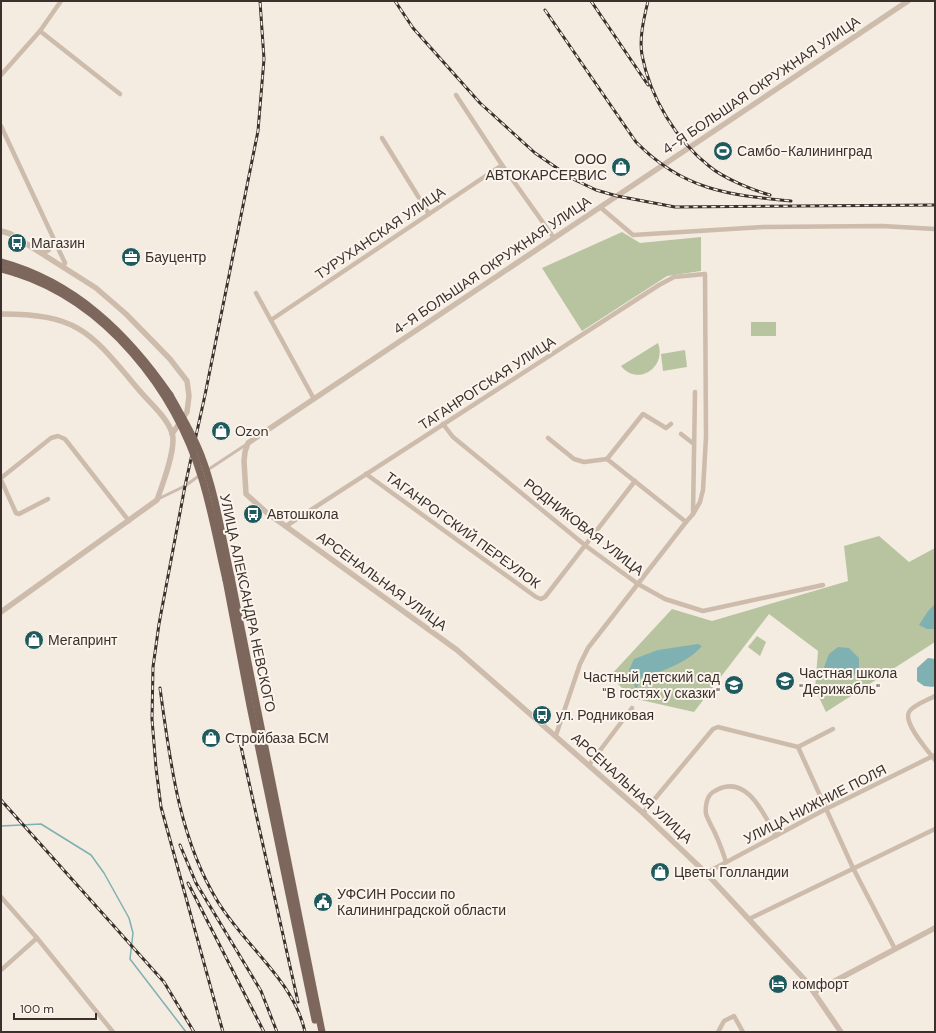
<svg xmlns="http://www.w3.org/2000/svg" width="936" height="1033" viewBox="0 0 936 1033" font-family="'DM Sans',sans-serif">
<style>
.green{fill:#b8c4a0}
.water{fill:#7fb0b2}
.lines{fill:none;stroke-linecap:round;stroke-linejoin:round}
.stream{stroke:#7fb0b2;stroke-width:1.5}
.pedestrian{stroke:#cdbbac;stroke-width:3}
.minor{stroke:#cdbbac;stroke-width:4.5}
.tertiary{stroke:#cdbbac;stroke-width:5.5}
.primary{stroke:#7d675c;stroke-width:7}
.rail-casing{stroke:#3b302b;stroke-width:3}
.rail{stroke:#fbf5ee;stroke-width:1.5;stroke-dasharray:4.5;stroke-linecap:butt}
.primary-bridge{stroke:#7d675c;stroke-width:7}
.labels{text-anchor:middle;stroke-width:4;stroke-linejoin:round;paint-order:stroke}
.street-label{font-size:14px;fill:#3b302b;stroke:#fbf5ee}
.poi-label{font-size:14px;fill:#3b302b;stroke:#fbf5ee;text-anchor:start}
</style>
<rect width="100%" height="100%" fill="#f4ebe1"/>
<g class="green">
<path d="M 622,232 L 640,243 L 701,237 L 701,271 L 667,276 L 582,331 L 542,268 Z"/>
<rect x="751" y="322" width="25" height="14"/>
<path d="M 658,343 C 667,367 638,387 621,366 Z"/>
<path d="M 685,350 L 687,367 L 663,371 L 661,354 Z"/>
<path d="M 879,536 L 909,562 L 935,548 L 935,642 L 826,712 L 815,689 L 818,651 L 769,614 L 694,712 L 632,698 L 610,676 L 672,609 L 712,621 L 848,581 L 844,546 Z"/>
<path d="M 757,636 L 766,642 L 760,656 L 748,647 Z"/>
</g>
<g class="water">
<path d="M 935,604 L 935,629 L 927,629 L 919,625 L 928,611 Z"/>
<path d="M 698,644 L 702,646 C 687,663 663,671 641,678 L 636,689 L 629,670 L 634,659 L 658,650 Z"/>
<path d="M 838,647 L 849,648 L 859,658 L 859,670 L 851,678 L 833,676 L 824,667 L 829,654 Z"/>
<path d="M 928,658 L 935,659 L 935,685 L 933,687 L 924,686 L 917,681 L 917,668 Z"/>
</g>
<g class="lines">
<path class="stream" d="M 1,826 L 41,824 L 91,855 L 104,873 L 129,918 L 133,933 L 130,959 L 186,1032"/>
<g class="pedestrian">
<path d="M 206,471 L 247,444"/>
<path d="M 158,499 L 185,486 L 200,475"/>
</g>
<g class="minor">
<path d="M 40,31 L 120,94"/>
<path d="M 1,75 L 40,31 L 61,1"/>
<path d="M 456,95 L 502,165"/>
<path d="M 1,126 L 65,263 L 63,267"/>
<path d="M 382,138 L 429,214"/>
<path d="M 600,207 L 633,235 L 763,227 L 882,226 L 935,229"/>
<path d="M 40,252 C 48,253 52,248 53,241"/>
<path d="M 256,293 L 314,399"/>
<path d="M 271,320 L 502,165 L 554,238"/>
<path d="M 443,424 L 453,437 L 586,546 L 638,584 L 665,599 L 703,611 L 823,585"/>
<path d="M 681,434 L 694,444"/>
<path d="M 548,438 L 574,459 L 584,462 L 607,459"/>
<path d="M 366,474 L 536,597 L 541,599 L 545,597 L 635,481"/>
<path d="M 1,478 L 51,438 L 58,436 L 65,439 L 129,521"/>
<path d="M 1,480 L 16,513 L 19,514 L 48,499"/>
<path d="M 686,522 L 693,514 L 695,392"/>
<path d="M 286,526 L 659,285 L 674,277 L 705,274 L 706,437 L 703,490 L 700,502 L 693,514"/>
<path d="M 935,696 C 928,700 913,705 909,712 C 903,723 928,751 935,760"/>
<path d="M 556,735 L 580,664 L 588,648 L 686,522 L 607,459 L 643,414 L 666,428 L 671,424"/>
<path d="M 798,747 L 853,868 L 895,949"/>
<path d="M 589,765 L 632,708"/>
<path d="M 643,813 L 713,729 L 718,727 L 798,747 L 833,729"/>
<path d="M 726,862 C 723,852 719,842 715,833 C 712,827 708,820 706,814 C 705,806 707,796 713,792 C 746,771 764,814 776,836"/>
<path d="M 706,873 L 826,809 L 935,755"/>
<path d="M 1,897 L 37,938 L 113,1032"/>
<path d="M 749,919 L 935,829"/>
<path d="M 1,970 L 37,938"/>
<path d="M 718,1032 L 724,1021 L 734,1016 L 743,1032"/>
</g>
<g class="tertiary">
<path d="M 1,231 L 11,234 L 96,288 L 126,314 L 170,359 L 187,381 L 189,396 L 187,412 L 172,434"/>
<path d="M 1,314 C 80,314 91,333 139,390 C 149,402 167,417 172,433 C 177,447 162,486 157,500 L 1,612"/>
<path d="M 814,992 L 935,928"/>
<path d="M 841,1032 L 806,981 L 706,873 L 643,813 L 457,650 L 266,512 L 246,494 L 244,461 L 245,452 L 248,443 L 908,1"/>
</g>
<g class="primary">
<path d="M 1,262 C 75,282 128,334 170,395"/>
<path d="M 1,269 L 15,273"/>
<path d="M 231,577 L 322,1032"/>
<path d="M 226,580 L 250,706 L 315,1020"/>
</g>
<g class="rail-casing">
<g id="rail">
<path d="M 395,1 L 413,28 L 480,103 L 535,153 L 573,179 L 596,190 L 617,196 L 675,207 L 935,205"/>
<path d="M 591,1 L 648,85"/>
<path d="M 648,1 C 644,18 639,38 642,55 C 650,97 676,140 709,166 C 723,178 752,190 770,195"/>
<path d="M 545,10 L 636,142 C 683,190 728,195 791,201"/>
<path d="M 160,688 C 170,761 179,839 218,902 C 245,946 294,981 305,1032"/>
<path d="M 240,742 L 298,1002"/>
<path d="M 1,800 L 164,982 L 194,1032"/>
<path d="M 180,845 L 196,883 L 261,991 L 277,1032"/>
<path d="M 188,883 L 264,1032"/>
<path d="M 223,1032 L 161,807 L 156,768 L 152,719 L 153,667 L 159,624 L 185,486 L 205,395 L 258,131 L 264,59 L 260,1"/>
</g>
</g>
<use href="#rail" class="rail"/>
<g class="primary-bridge">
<path d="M 15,273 C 106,302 175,389 202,479 C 212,512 218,546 226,580"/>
<path d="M 170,395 C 181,415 193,434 201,455 C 216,494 222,537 231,577"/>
</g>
</g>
<defs>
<g id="stadium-disc" transform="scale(1)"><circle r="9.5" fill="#1f5a5e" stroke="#fbf5ee"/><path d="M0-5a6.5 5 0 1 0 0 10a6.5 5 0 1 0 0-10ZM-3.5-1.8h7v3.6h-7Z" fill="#fff"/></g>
<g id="shop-disc" transform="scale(1)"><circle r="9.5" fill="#1f5a5e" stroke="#fbf5ee"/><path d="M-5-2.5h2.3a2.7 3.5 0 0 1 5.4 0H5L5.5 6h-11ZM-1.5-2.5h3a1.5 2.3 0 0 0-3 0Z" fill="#fff"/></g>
<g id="bus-disc" transform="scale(1)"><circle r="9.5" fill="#1f5a5e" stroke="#fbf5ee"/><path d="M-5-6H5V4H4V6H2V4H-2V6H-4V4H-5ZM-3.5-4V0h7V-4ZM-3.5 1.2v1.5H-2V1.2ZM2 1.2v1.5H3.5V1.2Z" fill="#fff"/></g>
<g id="office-disc" transform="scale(1)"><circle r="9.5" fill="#1f5a5e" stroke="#fbf5ee"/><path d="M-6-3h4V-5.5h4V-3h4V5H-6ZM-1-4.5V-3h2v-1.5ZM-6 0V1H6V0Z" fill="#fff"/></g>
<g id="school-disc" transform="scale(1)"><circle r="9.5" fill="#1f5a5e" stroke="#fbf5ee"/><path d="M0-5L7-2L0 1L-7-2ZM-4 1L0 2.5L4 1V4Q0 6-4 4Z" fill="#fff"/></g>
<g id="civic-disc" transform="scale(1)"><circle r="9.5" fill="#1f5a5e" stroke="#fbf5ee"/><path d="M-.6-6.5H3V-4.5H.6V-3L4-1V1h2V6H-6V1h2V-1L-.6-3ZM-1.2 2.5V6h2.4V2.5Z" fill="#fff"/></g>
<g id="hotel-disc" transform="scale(1)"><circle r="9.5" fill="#1f5a5e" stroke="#fbf5ee"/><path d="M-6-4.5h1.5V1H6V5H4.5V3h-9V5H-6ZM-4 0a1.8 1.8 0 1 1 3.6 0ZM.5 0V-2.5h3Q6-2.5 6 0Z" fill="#fff"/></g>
</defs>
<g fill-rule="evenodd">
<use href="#stadium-disc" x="723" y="151"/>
<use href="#shop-disc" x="621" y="167"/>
<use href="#bus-disc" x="17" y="243"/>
<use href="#office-disc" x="131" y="257"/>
<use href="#shop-disc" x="221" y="431"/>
<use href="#bus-disc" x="253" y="514"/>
<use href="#shop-disc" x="34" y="640"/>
<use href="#school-disc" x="785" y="681"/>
<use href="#school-disc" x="734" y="685"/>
<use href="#bus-disc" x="542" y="715"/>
<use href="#shop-disc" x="211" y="738"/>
<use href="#shop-disc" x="660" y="872"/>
<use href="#civic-disc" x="323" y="902"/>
<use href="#hotel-disc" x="778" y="984"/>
</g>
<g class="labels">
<g class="street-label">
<text transform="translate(761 85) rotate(-34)" y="5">4-Я БОЛЬШАЯ ОКРУЖНАЯ УЛИЦА</text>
<text transform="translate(380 233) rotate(-34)" y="5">ТУРУХАНСКАЯ УЛИЦА</text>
<text transform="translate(492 265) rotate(-34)" y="5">4-Я БОЛЬШАЯ ОКРУЖНАЯ УЛИЦА</text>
<text transform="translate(487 383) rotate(-33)" y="5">ТАГАНРОГСКАЯ УЛИЦА</text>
<text transform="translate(584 527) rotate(38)" y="5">РОДНИКОВАЯ УЛИЦА</text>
<text transform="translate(463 530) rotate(36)" y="5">ТАГАНРОГСКИЙ ПЕРЕУЛОК</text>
<text transform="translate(382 581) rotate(36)" y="5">АРСЕНАЛЬНАЯ УЛИЦА</text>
<text transform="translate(248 603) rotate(78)" y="5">УЛИЦА АЛЕКСАНДРА НЕВСКОГО</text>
<text transform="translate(632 788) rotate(42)" y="5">АРСЕНАЛЬНАЯ УЛИЦА</text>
<text transform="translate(815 804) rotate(-27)" y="5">УЛИЦА НИЖНИЕ ПОЛЯ</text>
</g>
<g class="poi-label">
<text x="737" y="156">Самбо-Калининград</text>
<text x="607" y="164" text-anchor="end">ООО<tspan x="607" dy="16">АВТОКАРСЕРВИС</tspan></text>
<text x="31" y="248">Магазин</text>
<text x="145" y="262">Бауцентр</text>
<text x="235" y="436">Ozon</text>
<text x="267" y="519">Автошкола</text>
<text x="48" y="645">Мегапринт</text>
<text x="799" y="678">Частная школа<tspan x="799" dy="16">"Дерижабль"</tspan></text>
<text x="720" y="682" text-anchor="end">Частный детский сад<tspan x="720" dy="16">"В гостях у сказки"</tspan></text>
<text x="556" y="720">ул. Родниковая</text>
<text x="225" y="743">Стройбаза БСМ</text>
<text x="674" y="877">Цветы Голландии</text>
<text x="337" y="899">УФСИН России по<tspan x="337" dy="16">Калининградской области</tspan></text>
<text x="792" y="989">комфорт</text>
</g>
</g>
<rect width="936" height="1033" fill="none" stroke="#3b302b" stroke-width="4"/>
<path d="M14 1013v6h82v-6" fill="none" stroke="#3b302b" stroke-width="2"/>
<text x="20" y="1013" font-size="12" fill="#3b302b" stroke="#fbf5ee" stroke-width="3" paint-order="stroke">100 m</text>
</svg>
